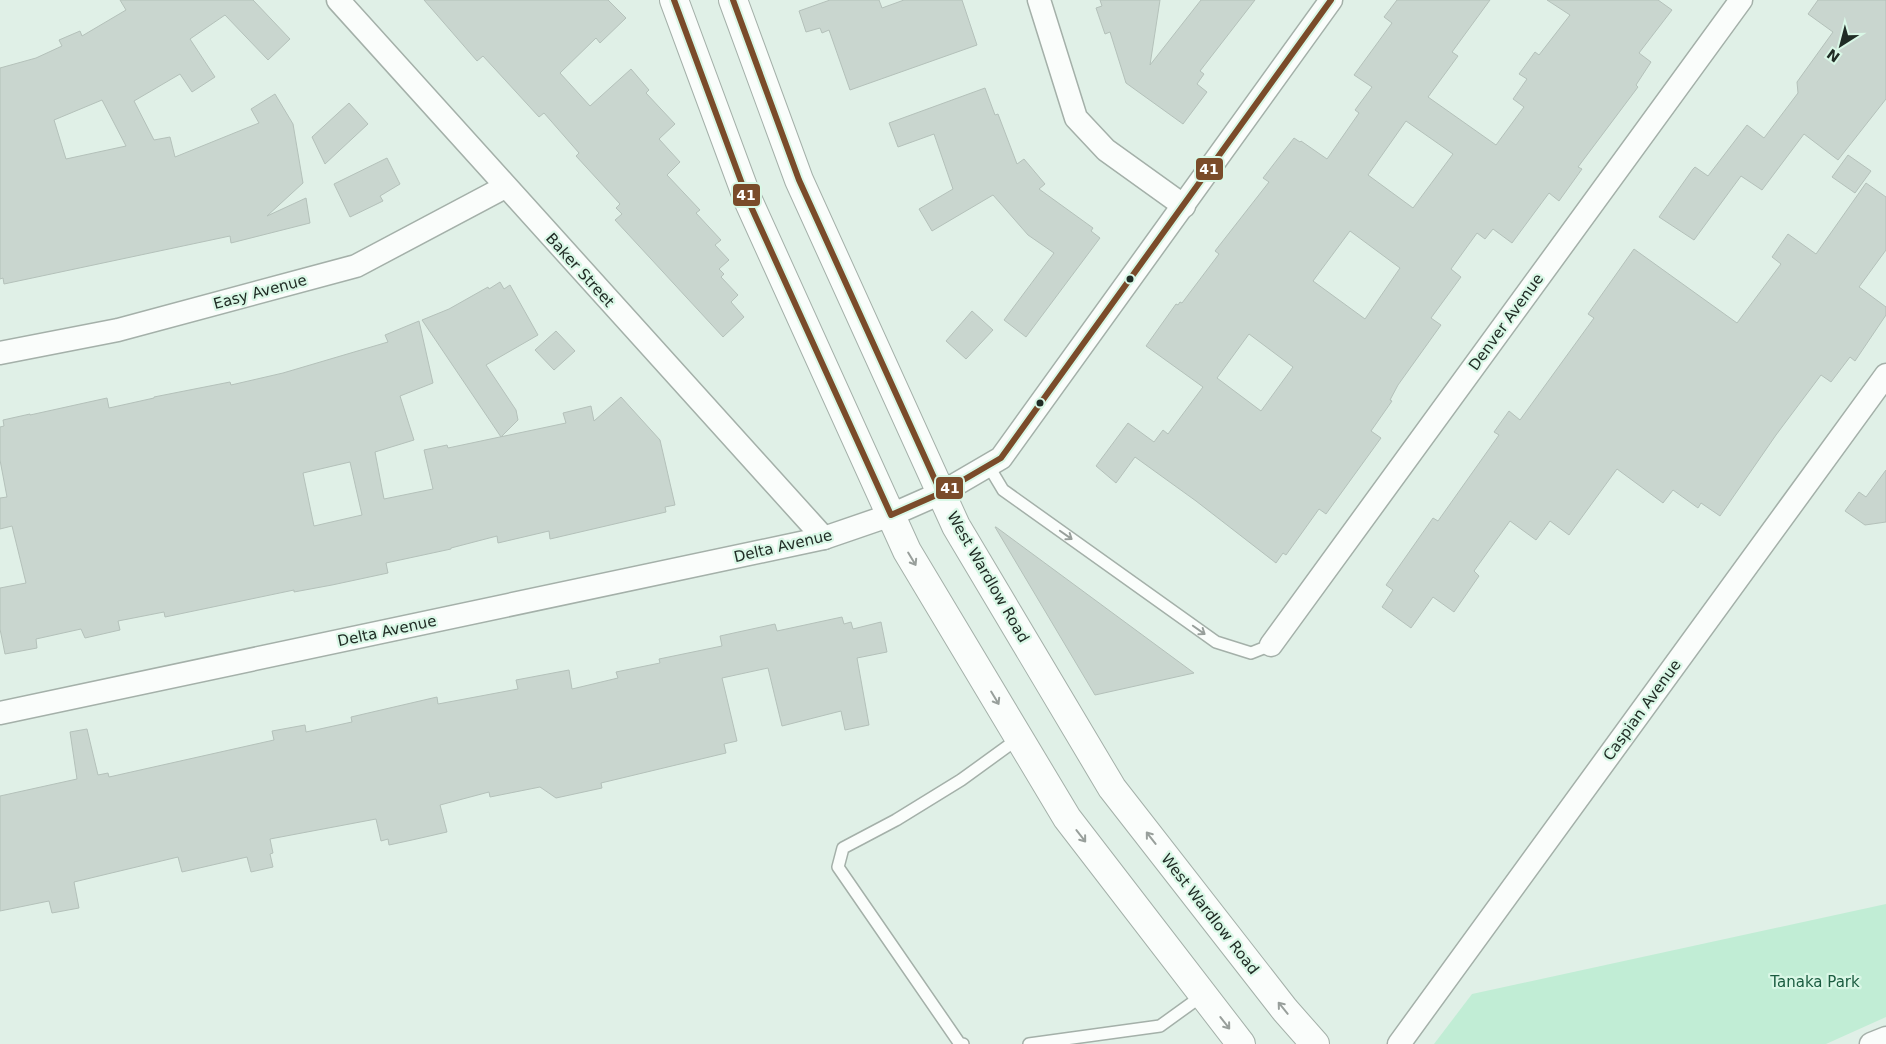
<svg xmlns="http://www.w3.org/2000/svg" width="1886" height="1044" viewBox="0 0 1886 1044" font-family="'DejaVu Sans',sans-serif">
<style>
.green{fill:#c1edd5}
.building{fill:#c9d6cf;stroke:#b4c1ba;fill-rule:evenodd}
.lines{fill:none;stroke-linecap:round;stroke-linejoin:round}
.lane-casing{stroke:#a4b0a9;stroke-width:14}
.street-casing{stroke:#a4b0a9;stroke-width:25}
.secondary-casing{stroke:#a4b0a9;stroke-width:30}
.lane{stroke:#fafdfb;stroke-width:11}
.street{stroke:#fafdfb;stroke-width:22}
.secondary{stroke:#fafdfb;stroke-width:28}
.bus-1-casing{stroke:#d9f7e6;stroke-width:10}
.bus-1{stroke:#7a4b2a;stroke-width:6}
.oneway{stroke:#989f9b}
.bus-dot{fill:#202c25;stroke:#d9f7e6;stroke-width:2}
.labels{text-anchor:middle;stroke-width:4.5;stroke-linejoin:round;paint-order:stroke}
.street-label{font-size:15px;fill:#202c25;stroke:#d9f7e6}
.park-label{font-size:15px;fill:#1b5c40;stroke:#d9f7e6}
.line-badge{stroke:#d9f7e6;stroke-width:2}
.badge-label{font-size:14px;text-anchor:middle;font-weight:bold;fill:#fff}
</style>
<rect width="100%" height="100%" fill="#e0f0e7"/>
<path class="green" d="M 1886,904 L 1886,1017 L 1826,1044 L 1434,1044 L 1472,994 Z"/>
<g class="building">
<path d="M 120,0 L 253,0 L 290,39 L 268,60 L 225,15 L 190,39 L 215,77 L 192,92 L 180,74 L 134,101 L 154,140 L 170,137 L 175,157 L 259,123 L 251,109 L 275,94 L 293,124 L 303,183 L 267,216 L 306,198 L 310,223 L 231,243 L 230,236 L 4,284 L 3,278 L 0,279 L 0,68 L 36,58 L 62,46 L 59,40 L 80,31 L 82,36 L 126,10 ZM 102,100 L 126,146 L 66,159 L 54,120 Z"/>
<path d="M 424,0 L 608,0 L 626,18 L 600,43 L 596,38 L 560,73 L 590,106 L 631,69 L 649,90 L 646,93 L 675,124 L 659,139 L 680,162 L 667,175 L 700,210 L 696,213 L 721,240 L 715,245 L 729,260 L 719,269 L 724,274 L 721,277 L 738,295 L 731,302 L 744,317 L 723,337 L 615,220 L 622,214 L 616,208 L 620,204 L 576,156 L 579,153 L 544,113 L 539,117 L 483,56 L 477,61 Z"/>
<path d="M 830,0 L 879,0 L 882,8 L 904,0 L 962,0 L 977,45 L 850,90 L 829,30 L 822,33 L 820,28 L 806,32 L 799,11 Z"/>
<path d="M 1100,0 L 1160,0 L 1150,65 L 1201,0 L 1255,0 L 1200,71 L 1204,74 L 1197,84 L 1207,92 L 1183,124 L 1126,83 L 1110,32 L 1105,34 L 1096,8 L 1102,6 Z"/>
<path d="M 1397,0 L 1490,0 L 1452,52 L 1458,56 L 1428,97 L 1496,145 L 1524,107 L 1513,99 L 1527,79 L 1519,74 L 1535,52 L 1539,55 L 1570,15 L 1547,0 L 1658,0 L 1672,10 L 1639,53 L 1651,62 L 1636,85 L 1638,87 L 1578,167 L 1582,169 L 1559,201 L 1549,193 L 1512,243 L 1493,229 L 1485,239 L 1477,233 L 1451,269 L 1461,277 L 1431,318 L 1441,325 L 1398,385 L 1390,400 L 1392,401 L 1371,431 L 1381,438 L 1326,514 L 1319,509 L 1286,555 L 1283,553 L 1276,563 L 1196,501 L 1135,457 L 1116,483 L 1096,466 L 1128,423 L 1154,442 L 1163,430 L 1168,434 L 1203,387 L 1146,346 L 1176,304 L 1178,305 L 1180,302 L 1182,303 L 1219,254 L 1215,251 L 1269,182 L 1263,178 L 1294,138 L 1300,142 L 1301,141 L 1327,159 L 1359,113 L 1355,110 L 1372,87 L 1354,75 L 1392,23 L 1384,17 ZM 1406,121 L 1453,154 L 1413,208 L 1368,175 ZM 1350,231 L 1400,268 L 1365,319 L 1313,281 ZM 1249,334 L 1293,367 L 1261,411 L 1217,378 Z"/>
<path d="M 1818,0 L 1886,0 L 1886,99 L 1838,160 L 1804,134 L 1762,190 L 1741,176 L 1694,240 L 1659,217 L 1693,169 L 1695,167 L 1708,176 L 1747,125 L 1764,138 L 1798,93 L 1797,82 L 1833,32 L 1808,14 Z"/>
<path d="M 985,88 L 995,115 L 998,114 L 1017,164 L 1024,159 L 1045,184 L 1039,189 L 1093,228 L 1091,231 L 1100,238 L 1026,337 L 1004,320 L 1054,253 L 1028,235 L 993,195 L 932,231 L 919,209 L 953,189 L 934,134 L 898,147 L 889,123 Z"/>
<path d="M 349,103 L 368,124 L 325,164 L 312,137 Z"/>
<path d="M 1848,155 L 1871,171 L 1855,193 L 1832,177 Z"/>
<path d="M 387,158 L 400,184 L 380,196 L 383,201 L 350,217 L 334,184 Z"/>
<path d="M 1866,183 L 1886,197 L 1886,250 L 1859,287 L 1886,307 L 1886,315 L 1855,361 L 1850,357 L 1831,382 L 1821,375 L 1776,435 L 1720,516 L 1701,503 L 1698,508 L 1673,490 L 1663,503 L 1617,469 L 1569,535 L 1550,521 L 1536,540 L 1510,521 L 1474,571 L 1479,576 L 1454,612 L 1433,597 L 1411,628 L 1382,607 L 1393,590 L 1386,585 L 1433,518 L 1438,521 L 1499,435 L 1494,432 L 1509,411 L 1520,420 L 1594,318 L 1588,314 L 1634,249 L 1737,323 L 1781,264 L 1772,257 L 1788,234 L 1816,254 Z"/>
<path d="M 500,282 L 504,289 L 510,285 L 538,335 L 486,365 L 516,410 L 518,420 L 501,437 L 422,320 L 449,309 L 488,287 L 489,289 Z"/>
<path d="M 972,311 L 993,330 L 966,359 L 946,341 Z"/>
<path d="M 419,321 L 433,383 L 400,396 L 414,440 L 375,452 L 384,499 L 433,489 L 424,450 L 447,445 L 448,448 L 566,423 L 563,413 L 591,406 L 594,421 L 621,397 L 660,440 L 675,505 L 665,507 L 666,512 L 550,539 L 549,531 L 498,543 L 497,536 L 451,548 L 451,549 L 386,563 L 388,573 L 332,585 L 294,592 L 294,590 L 165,617 L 164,612 L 118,621 L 120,630 L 85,638 L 81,629 L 36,639 L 37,648 L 5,654 L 0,629 L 0,588 L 26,583 L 12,526 L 0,529 L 0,498 L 7,497 L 0,460 L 0,427 L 4,426 L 3,420 L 30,414 L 30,415 L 107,398 L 109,408 L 154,398 L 154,397 L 230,382 L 231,385 L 283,373 L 388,342 L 385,335 ZM 350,462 L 362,515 L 314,526 L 303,473 Z"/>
<path d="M 556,331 L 575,351 L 554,370 L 535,350 Z"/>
<path d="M 1886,470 L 1886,522 L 1865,525 L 1845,511 L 1859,492 L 1866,497 Z"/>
<path d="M 995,527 L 996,527 L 1194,673 L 1095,695 Z"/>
<path d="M 842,617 L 844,624 L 851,622 L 853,629 L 881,622 L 887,652 L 857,658 L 869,725 L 845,730 L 841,711 L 782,726 L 768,668 L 722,678 L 737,741 L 724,744 L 726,753 L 601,783 L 602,788 L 556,798 L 540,787 L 490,797 L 489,792 L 440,805 L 447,832 L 412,840 L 389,845 L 388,839 L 381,841 L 376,819 L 270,839 L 273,853 L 270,854 L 273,867 L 251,872 L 247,857 L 182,872 L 178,857 L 74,882 L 79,908 L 52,913 L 49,901 L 0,911 L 0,796 L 77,779 L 70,732 L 87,729 L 98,775 L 108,773 L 109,777 L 274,740 L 272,731 L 305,725 L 306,732 L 352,722 L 351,717 L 437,697 L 438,704 L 518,689 L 516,680 L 569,670 L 572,689 L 618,678 L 616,672 L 660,663 L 659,659 L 722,646 L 720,636 L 775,624 L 777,631 Z"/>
</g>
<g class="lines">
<g class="lane-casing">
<g id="lane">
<path d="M 988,465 L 1003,490 L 1216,642 L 1251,653 L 1271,645"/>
<path d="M 963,1044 L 960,1044 L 838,867 L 843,848 L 896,820 L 961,780 L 1019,738"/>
<path d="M 1029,1044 L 1160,1026 L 1203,995"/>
</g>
</g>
<g class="street-casing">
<g id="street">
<path d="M 338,0 L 824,538"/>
<path d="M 1039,0 L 1076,118 L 1106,150 L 1184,206"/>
<path d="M 0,353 L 118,330 L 356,266 L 505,187"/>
<path d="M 1271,645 L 1741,0"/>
<path d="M 0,713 L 824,538 L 891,515 L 941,493 L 1001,458 L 1331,0"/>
<path d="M 1399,1044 L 1886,375"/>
<path d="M 1871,1044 L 1886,1038"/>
</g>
</g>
<g class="secondary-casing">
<g id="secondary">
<path d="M 674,0 L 748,200 L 907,551 L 1067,818 L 1241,1044"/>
<path d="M 733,0 L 799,180 L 956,526 L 1112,788 L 1285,1010 L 1315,1044"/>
</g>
</g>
<use href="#lane" class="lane"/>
<use href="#street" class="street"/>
<use href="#secondary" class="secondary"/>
<g class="bus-1-casing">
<g id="bus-1">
<path d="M 674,0 L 748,200 L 891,515 L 941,493 L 1001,458 L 1331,0"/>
<path d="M 733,0 L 799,180 L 941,493"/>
</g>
</g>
<use href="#bus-1" class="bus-1"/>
</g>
<defs><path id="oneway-shaft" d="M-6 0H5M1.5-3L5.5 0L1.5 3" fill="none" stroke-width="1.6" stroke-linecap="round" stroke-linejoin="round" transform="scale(1.25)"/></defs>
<g class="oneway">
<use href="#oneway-shaft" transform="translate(1066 535) rotate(35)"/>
<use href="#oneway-shaft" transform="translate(912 559) rotate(59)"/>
<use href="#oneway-shaft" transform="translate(1199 630) rotate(35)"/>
<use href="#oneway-shaft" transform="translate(995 698) rotate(59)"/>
<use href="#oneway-shaft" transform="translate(1081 836) rotate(52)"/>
<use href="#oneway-shaft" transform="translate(1151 838) rotate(-128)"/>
<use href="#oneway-shaft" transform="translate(1283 1008) rotate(-129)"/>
<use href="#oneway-shaft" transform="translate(1225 1023) rotate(52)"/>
</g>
<g class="bus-dot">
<circle cx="1130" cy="279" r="4.5"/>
<circle cx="1040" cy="403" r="4.5"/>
</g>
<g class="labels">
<g class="street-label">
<text transform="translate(580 270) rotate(48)" y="5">Baker Street</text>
<text transform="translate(260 292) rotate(-15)" y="5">Easy Avenue</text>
<text transform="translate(1506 322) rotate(-54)" y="5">Denver Avenue</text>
<text transform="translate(783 546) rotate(-13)" y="5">Delta Avenue</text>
<text transform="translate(988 577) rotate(60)" y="5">West Wardlow Road</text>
<text transform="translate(387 631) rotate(-12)" y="5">Delta Avenue</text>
<text transform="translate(1642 710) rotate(-54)" y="5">Caspian Avenue</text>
<text transform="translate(1210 914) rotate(52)" y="5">West Wardlow Road</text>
</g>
<g class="park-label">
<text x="1815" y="987">Tanaka Park</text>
</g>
</g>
<g class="line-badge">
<rect x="1195" y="157" width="29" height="24" rx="5" fill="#7a4b2a"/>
<rect x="732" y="183" width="29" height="24" rx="5" fill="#7a4b2a"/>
<rect x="935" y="476" width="29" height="24" rx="5" fill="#7a4b2a"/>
</g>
<g class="badge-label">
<text x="1209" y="174">41</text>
<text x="746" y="200">41</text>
<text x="950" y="493">41</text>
</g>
<g transform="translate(1841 45) rotate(216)" stroke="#d9f7e6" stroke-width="4" paint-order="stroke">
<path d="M0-4L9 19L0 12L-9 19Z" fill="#202c25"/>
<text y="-8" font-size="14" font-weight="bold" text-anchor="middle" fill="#202c25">N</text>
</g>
</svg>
